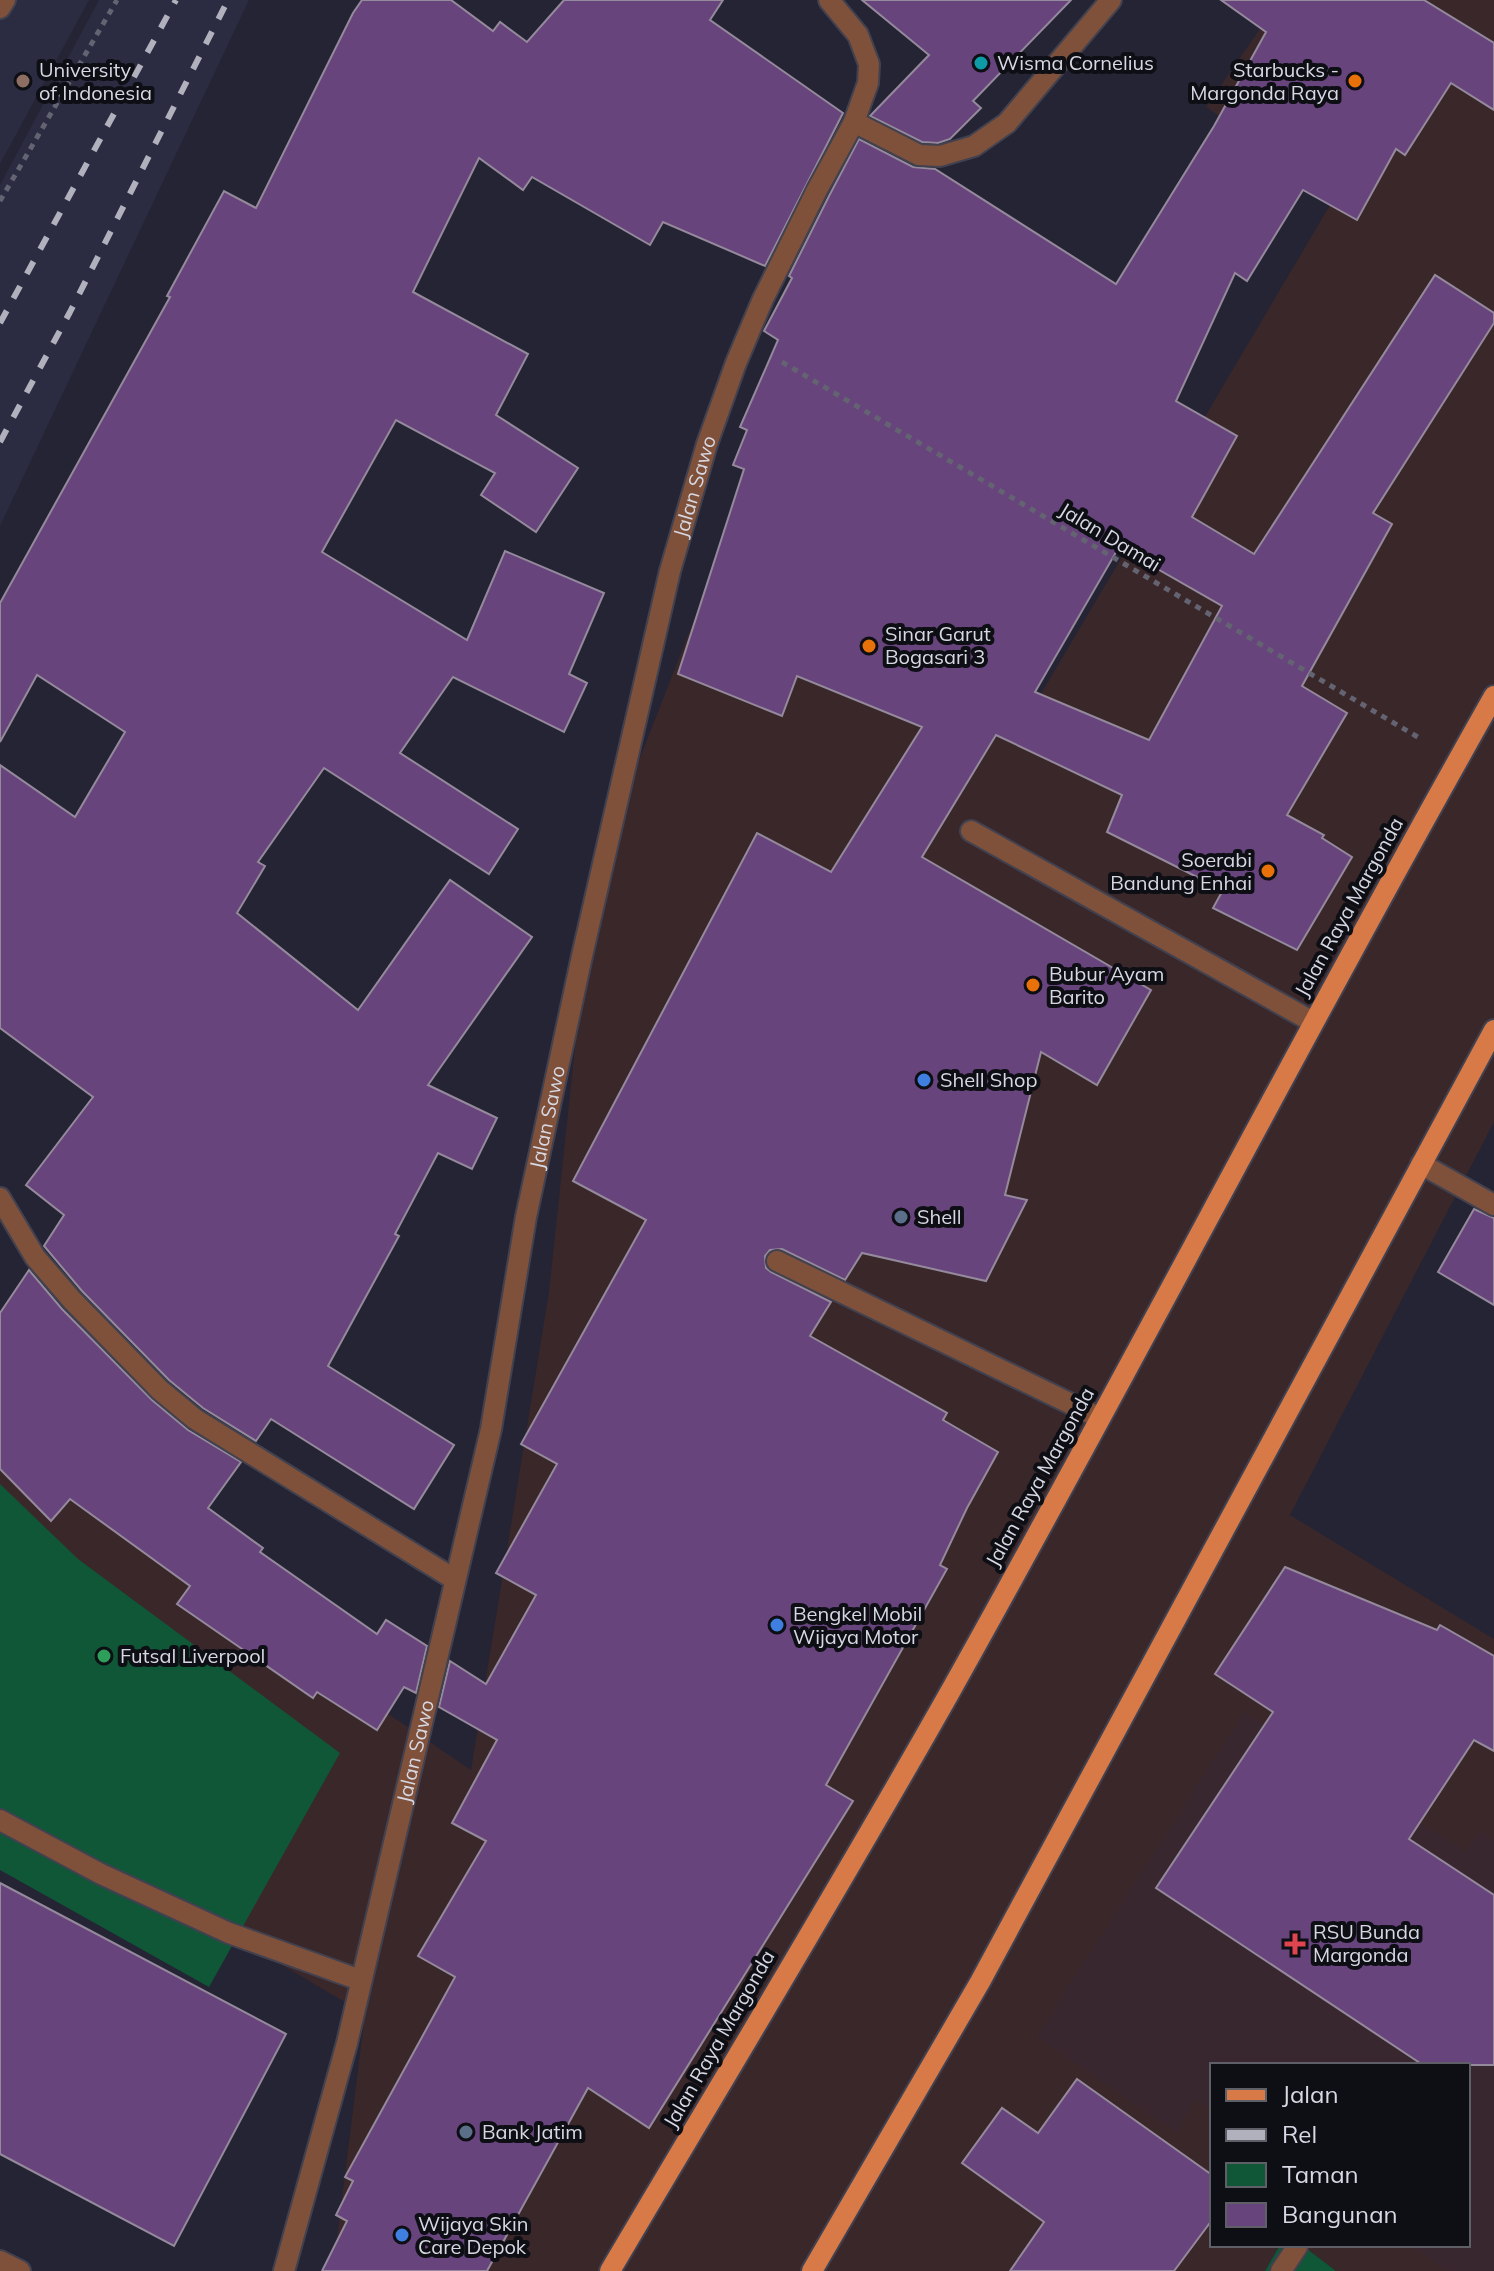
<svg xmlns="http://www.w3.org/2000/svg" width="1494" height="2271" viewBox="0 0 1494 2271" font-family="Mulish,sans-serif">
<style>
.commercial{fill:#3a272a}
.built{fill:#2b2b41}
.medical{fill:#39272f}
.green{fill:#0f5736}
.building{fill:#68447c;stroke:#958a9c;stroke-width:2;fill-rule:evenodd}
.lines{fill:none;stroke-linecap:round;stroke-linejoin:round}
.lane-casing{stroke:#414150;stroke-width:24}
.street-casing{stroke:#414150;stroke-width:24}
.primary-casing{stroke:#414150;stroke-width:24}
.path{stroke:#636372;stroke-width:5;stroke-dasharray:6 6;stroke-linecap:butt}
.lane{stroke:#7f513a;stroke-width:20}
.street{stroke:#7f513a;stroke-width:20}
.primary{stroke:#d77a47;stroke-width:20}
.rail{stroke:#b0b1bd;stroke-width:6;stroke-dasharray:14 14;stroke-linecap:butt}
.culture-dot{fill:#0f9aa8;stroke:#0e0e15;stroke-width:3}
.education-dot{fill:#8d6e63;stroke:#0e0e15;stroke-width:3}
.food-dot{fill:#e8710a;stroke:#0e0e15;stroke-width:3}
.shop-dot{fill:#3f7fe0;stroke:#0e0e15;stroke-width:3}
.service-dot{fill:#5c6f8a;stroke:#0e0e15;stroke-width:3}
.leisure-dot{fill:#2e9e5b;stroke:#0e0e15;stroke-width:3}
.health-dot{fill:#e0444e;stroke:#0e0e15;stroke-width:3}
.labels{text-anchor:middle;stroke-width:8;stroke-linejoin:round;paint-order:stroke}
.poi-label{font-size:20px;fill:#d7d8e3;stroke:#0e0e15;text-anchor:start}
.street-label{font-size:20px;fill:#d7d8e3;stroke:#0e0e15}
</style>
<rect width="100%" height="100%" fill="#242434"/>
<path class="commercial" d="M 1280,0 L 1494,0 L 1494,1122 L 1290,1515 L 1494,1639 L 1494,2271 L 1336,2271 L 1302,2245 L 1468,2245 L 1468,2065 L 1212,2065 L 1212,2245 L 1280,2245 L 1265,2271 L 333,2271 L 365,2014 L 0,1799 L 0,1382 L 198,1585 L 471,1770 L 549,1292 L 593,878 L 717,561 L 1029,714 L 1336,195 L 1206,107 Z"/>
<g class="built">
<path d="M 0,0 L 89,0 L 0,164 Z"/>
<path d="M 99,0 L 249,0 L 0,526 L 0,185 Z"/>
</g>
<path class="medical" d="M 1244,1712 L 1466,1852 L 1480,1830 L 1494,1840 L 1494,2271 L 1448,2271 L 1410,2245 L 1468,2245 L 1468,2065 L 1212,2065 L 1212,2111 L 1195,2099 L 1176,2133 L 1037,2036 Z"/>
<g class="green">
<path d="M 0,1484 L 78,1559 L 340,1753 L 209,1987 L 0,1870 Z"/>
<path d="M 1280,2245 L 1302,2245 L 1336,2271 L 1265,2271 Z"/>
</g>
<g class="building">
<path d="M 362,0 L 451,0 L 493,31 L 500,22 L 527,42 L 564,0 L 723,0 L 710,20 L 843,113 L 765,266 L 663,222 L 650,245 L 532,177 L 523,190 L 479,158 L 413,292 L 528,354 L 496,415 L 578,468 L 536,532 L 481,495 L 495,473 L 396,420 L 322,552 L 467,640 L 505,551 L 604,593 L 569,674 L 587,683 L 564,732 L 453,677 L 400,753 L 518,829 L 489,874 L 324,768 L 258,862 L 265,866 L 237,913 L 358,1010 L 450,880 L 532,937 L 428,1085 L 497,1118 L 472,1169 L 438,1153 L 395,1234 L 399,1236 L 328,1366 L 454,1445 L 414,1509 L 271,1419 L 256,1441 L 203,1408 L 169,1380 L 82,1291 L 44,1246 L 64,1215 L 26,1185 L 93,1097 L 0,1028 L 0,765 L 75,817 L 125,732 L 37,675 L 0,742 L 0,603 L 170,297 L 167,296 L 224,191 L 256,208 L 353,13 Z"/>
<path d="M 862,0 L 1071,0 L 973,101 L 981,108 L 950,139 L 938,143 L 922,142 L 870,116 L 929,55 Z"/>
<path d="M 1221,0 L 1424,0 L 1494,43 L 1494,110 L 1451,83 L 1405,155 L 1396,149 L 1357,220 L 1303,190 L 1247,281 L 1235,273 L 1176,401 L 1237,436 L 1192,517 L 1254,554 L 1435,275 L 1494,313 L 1494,323 L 1373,513 L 1392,524 L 1302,686 L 1347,713 L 1287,815 L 1324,835 L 1322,838 L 1352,857 L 1297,950 L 1213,908 L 1223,890 L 1107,832 L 1122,795 L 996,735 L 922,857 L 1151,990 L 1097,1085 L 1041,1052 L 1005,1195 L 1027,1200 L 986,1281 L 862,1253 L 845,1280 L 782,1249 L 770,1250 L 765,1256 L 766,1268 L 771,1272 L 831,1302 L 810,1336 L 947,1413 L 943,1420 L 998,1452 L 967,1508 L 940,1565 L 947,1569 L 826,1785 L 853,1801 L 649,2128 L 588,2088 L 487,2271 L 322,2271 L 347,2221 L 336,2215 L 353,2181 L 345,2177 L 455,1977 L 418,1956 L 486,1841 L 452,1823 L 497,1740 L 439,1707 L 450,1661 L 486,1684 L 536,1595 L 496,1573 L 557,1464 L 521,1444 L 646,1220 L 573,1181 L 757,833 L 831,872 L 922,727 L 797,676 L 782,716 L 678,674 L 744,469 L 733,465 L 747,430 L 740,427 L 778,340 L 764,331 L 792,278 L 789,276 L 829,196 L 859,139 L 913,167 L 935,169 L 1116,284 L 1214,126 L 1266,32 ZM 1119,547 L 1222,606 L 1149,740 L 1035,692 Z"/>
<path d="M 1474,1209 L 1494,1218 L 1494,1305 L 1438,1272 Z"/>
<path d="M 29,1270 L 62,1309 L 152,1400 L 188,1430 L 241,1462 L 208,1508 L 263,1548 L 260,1552 L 377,1634 L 386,1620 L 427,1646 L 416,1693 L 404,1687 L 377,1730 L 317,1692 L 313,1698 L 177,1604 L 190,1586 L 70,1499 L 51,1521 L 0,1469 L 0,1313 Z"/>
<path d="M 1285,1567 L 1437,1630 L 1440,1625 L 1494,1656 L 1494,1751 L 1474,1740 L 1409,1839 L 1494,1895 L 1494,2065 L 1423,2065 L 1156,1888 L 1273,1712 L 1215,1674 Z"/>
<path d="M 0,1883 L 286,2034 L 174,2246 L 0,2154 Z"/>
<path d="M 1077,2079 L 1212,2175 L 1212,2220 L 1174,2271 L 1010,2271 L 1044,2222 L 962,2163 L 1002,2108 L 1038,2133 Z"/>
</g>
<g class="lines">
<g class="lane-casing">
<g id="lane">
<path d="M 854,122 L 919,155 L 940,156 L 974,146 L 1007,123 L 1111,0"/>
<path d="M 971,831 L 1313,1022"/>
<path d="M 777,1261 L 1100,1418"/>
<path d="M 0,1820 L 101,1874 L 229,1933 L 360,1980"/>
</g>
</g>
<g class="street-casing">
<g id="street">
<path d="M 0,8 L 5,0"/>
<path d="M 1421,1164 L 1494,1205"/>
<path d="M 0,1198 L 35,1257 L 72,1300 L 160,1390 L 195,1419 L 454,1579"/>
<path d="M 0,2261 L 20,2271"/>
<path id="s1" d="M 284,2271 L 347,2043 L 491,1429 L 526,1217 L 582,956 L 670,571 L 707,444 L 736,363 L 763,299 L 817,190 L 854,122 L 868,83 L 869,64 L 858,35 L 829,0"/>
<path d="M 1281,2271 L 1297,2247"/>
</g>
</g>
<g class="primary-casing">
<g id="primary">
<path d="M 610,2271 C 724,2078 840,1887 950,1692 C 1135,1362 1308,1025 1494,696"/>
<path d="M 812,2271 L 980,1982 L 1494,1030"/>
</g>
</g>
<g class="path">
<path d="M 0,201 L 117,0"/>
<path d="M 782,362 L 1421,739"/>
</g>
<use href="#lane" class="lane"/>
<use href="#street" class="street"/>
<use href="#primary" class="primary"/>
<g class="rail">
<path d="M 0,323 L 176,0"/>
<path d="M 0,442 L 70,312 L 228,0"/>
</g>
</g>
<circle class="culture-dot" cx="981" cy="63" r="8"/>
<circle class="education-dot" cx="23" cy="81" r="8"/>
<g class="food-dot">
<circle cx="1355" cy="81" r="8"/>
<circle cx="869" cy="646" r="8"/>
<circle cx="1268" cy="871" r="8"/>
<circle cx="1033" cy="985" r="8"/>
</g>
<g class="shop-dot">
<circle cx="924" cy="1080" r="8"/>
<circle cx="777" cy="1625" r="8"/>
<circle cx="402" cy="2235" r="8"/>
</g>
<g class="service-dot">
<circle cx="901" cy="1217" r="8"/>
<circle cx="466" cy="2132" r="8"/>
</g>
<circle class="leisure-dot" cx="104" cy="1656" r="8"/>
<path class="health-dot" d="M1291 1932h8v8h8v8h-8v8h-8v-8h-8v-8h8z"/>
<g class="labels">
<g class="poi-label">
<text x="997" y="70">Wisma Cornelius</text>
<text x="39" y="77">University<tspan x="39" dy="23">of Indonesia</tspan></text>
<text x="1339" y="77" text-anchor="end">Starbucks -<tspan x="1339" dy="23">Margonda Raya</tspan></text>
<text x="885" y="641">Sinar Garut<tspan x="885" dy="23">Bogasari 3</tspan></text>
<text x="1252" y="867" text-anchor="end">Soerabi<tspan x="1252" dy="23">Bandung Enhai</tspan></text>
<text x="1049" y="981">Bubur Ayam<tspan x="1049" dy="23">Barito</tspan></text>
<text x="940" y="1087">Shell Shop</text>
<text x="917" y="1224">Shell</text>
<text x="793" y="1621">Bengkel Mobil<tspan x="793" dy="23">Wijaya Motor</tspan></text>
<text x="120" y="1663">Futsal Liverpool</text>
<text x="1313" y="1939">RSU Bunda<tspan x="1313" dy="23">Margonda</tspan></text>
<text x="482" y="2139">Bank Jatim</text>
<text x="418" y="2231">Wijaya Skin<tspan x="418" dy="23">Care Depok</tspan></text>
</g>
<g class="street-label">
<text dy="7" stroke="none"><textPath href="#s1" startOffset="1832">Jalan Sawo</textPath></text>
<text transform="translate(1110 537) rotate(31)" y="7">Jalan Damai</text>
<text transform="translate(1349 907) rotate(-61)" y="7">Jalan Raya Margonda</text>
<text dy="7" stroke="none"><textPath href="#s1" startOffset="1184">Jalan Sawo</textPath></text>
<text transform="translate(1040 1477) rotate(-61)" y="7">Jalan Raya Margonda</text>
<text dy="7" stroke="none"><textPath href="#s1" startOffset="536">Jalan Sawo</textPath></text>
<text transform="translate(719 2039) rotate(-60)" y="7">Jalan Raya Margonda</text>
</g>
</g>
<rect x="1210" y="2063" width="260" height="184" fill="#0e0e15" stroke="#5e5f67" stroke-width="2"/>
<rect x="1226" y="2089" width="40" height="12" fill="#d77a47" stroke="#5e5f67" stroke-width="2"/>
<text x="1282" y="2103" font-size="24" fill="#d7d8e3">Jalan</text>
<rect x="1226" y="2129" width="40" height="12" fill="#b0b1bd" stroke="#5e5f67" stroke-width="2"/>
<text x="1282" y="2143" font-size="24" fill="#d7d8e3">Rel</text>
<rect x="1226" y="2163" width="40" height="24" fill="#0f5736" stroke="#5e5f67" stroke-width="2"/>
<text x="1282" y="2183" font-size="24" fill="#d7d8e3">Taman</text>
<rect x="1226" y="2203" width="40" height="24" fill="#68447c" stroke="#5e5f67" stroke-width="2"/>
<text x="1282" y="2223" font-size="24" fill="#d7d8e3">Bangunan</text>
</svg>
